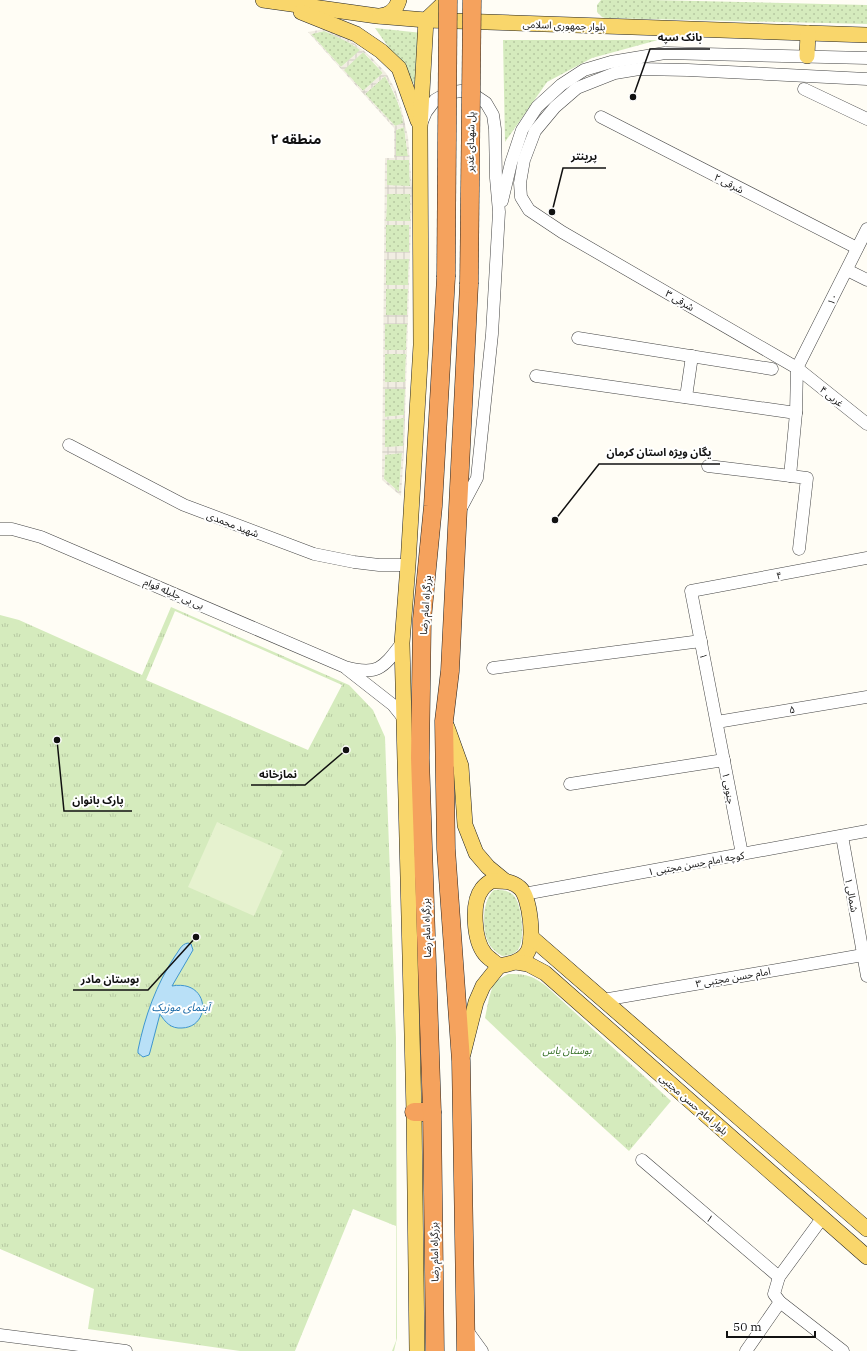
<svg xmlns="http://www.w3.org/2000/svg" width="867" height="1351" viewBox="0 0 867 1351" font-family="'IBM Plex Serif','Noto Sans Arabic',serif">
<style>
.grass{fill:url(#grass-dots)}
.park{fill:url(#park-tufts);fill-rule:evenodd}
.pitch{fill:#e6f2cf}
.plaza{fill:url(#plaza-grid);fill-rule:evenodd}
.water{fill:#b9e0f7;stroke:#3f96cf}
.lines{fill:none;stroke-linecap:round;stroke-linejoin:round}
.minor-casing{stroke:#444;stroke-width:13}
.major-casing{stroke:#222;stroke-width:16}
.highway-casing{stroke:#222;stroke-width:19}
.minor{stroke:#fff;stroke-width:12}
.major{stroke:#f9d66b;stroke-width:15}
.highway{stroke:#f5a25d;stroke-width:18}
.highway-bridge-casing{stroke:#222;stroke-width:19;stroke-linecap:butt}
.highway-bridge{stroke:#f5a25d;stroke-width:18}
.labels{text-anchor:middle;stroke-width:4;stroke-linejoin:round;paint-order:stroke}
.street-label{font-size:10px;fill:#111;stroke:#fff}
.park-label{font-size:10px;font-style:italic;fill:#2f6b1f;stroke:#fff}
.water-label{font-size:11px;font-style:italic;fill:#1768a6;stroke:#fff}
.district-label{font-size:14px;font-weight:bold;fill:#111;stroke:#fff}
.leader{fill:none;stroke:#111;stroke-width:1.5}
.callout-dot{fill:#111;stroke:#fff;stroke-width:1.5}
.callout-label{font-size:11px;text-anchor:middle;font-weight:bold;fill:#111;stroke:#fff;stroke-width:4;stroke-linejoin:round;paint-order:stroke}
</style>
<defs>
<pattern id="grass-dots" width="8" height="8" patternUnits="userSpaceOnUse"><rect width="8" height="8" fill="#d5ebbd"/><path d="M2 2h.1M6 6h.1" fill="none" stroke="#b6c8a1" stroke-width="1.8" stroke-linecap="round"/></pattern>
<pattern id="park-tufts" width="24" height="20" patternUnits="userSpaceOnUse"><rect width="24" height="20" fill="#d5ebbd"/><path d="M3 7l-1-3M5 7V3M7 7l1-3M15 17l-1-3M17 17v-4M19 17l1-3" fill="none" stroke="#b6c8a1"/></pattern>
<pattern id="plaza-grid" width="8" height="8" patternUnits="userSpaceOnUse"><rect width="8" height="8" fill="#f1ede2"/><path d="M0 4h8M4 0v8" fill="none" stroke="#cecac1"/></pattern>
</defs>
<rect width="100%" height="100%" fill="#fffdf5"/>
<g class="grass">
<path d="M 601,0 L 651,0 L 867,5 L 867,24 L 605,18 L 602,17 L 597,12 L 597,5 Z"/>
<path d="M 375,28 L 422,33 L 417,88 Z"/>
<path d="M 324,31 L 338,36 L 361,50 L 341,67 L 311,34 Z"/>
<path d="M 503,40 L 658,40 L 592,58 L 547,82 L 505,142 Z"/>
<path d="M 363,52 L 383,73 L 363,91 L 343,70 Z"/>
<path d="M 385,76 C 394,92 400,106 404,123 L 395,126 L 365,94 Z"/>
<path d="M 404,127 L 408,156 L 396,156 L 396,130 Z"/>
<path d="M 387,160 L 409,160 L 410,186 L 387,186 Z"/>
<path d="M 387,194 L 410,194 L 410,221 L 386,221 Z"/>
<path d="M 386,225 L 410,225 L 409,252 L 386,252 Z"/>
<path d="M 386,259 L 409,259 L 408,285 L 386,285 Z"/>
<path d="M 386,289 L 408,289 L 407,315 L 386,315 Z"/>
<path d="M 385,324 L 407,324 L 406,350 L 385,350 Z"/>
<path d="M 385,354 L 406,354 L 405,382 L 385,382 Z"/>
<path d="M 385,389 L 405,389 L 404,415 L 385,417 Z"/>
<path d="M 404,418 L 403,446 L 385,448 L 385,420 Z"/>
<path d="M 402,453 L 399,492 L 384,479 L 385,454 Z"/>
<path d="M 494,890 C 501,890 507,890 512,894 C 522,901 525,938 519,948 C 515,955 509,955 502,956 C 499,954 495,951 492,948 C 481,936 481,901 494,890 Z"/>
</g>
<g class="park">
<path d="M 171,607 L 349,685 L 373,710 L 385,737 L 396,1038 L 397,1338 L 394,1351 L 392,1351 L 396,1341 L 396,1226 L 353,1209 L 295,1351 L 240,1351 L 88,1329 L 94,1289 L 0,1249 L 0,615 L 19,620 L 142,675 ZM 175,611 L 342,685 L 308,750 L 146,680 Z"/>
<path d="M 508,974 C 526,974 531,975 546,986 L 671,1101 L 629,1151 L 540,1070 L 485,1018 L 489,998 L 494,982 Z"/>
</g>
<path class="pitch" d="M 217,822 L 283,851 L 254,916 L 188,887 Z"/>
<path class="plaza" d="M 325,29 L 351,41 L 363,50 L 371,57 L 386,73 L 395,89 L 401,107 L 408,137 L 412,190 L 411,223 L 404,449 L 401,496 L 382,480 L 385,158 L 394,158 L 394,128 L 308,32 ZM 324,31 L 350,43 L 360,50 L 341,67 L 311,34 ZM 363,52 L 377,66 L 383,73 L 363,91 L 344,70 ZM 385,76 L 393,90 L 400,107 L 403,123 L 395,126 L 365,94 ZM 404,127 L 408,156 L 396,156 L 396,130 ZM 387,160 L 409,160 L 410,186 L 387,185 ZM 387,194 L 410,194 L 410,221 L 386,221 ZM 386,225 L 409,225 L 409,252 L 386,252 ZM 409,259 L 408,285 L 386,285 L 386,260 ZM 386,289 L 408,289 L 407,315 L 386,315 ZM 385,324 L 407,324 L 406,350 L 385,350 ZM 385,354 L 406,354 L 405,382 L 385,382 ZM 385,389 L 405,389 L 404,415 L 385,417 ZM 404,418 L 403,446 L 385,447 L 385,420 ZM 402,453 L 399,492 L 384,479 L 385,455 Z"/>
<path class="water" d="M 188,943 L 191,944 L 193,950 L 172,986 C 210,979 212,1027 182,1028 C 171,1029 165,1022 160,1014 L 150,1052 L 149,1055 L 143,1057 L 138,1053 L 138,1050 C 145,1016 156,985 175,956 C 179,951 181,944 188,943 Z"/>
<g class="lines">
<g class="minor-casing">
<g id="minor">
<path d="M 867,79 L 688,70 L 639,69 L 615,73 L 577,88 L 555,107 L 535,131 L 524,160 L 520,183 L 521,197 L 529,210 L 562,232 L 797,368 L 867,424"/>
<path d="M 804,89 L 867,119"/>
<path d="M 601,117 L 857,248"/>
<path d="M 421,124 L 426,112 L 435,100 L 447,93 L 461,91 L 474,95 L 486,103 L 493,115 L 495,129 L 496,178 L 499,212 L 492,334 L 477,478 L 460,510"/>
<path d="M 502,201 L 511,163 L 522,130 L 537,107 L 561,85 L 584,70 L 611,62 L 665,53 L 867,58"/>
<path d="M 847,270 L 867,280"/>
<path d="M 578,338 L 772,369"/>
<path d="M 536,376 L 796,413"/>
<path d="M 686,397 L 692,356"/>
<path d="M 69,445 L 184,505 L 314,554 L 354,562 L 379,565 L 408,565"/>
<path d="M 708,466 L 807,478 L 799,549"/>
<path d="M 790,476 L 796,413 L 797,368 L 867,229"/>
<path d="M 0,529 L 12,529 L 41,537 L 345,667 C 378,676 383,668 402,643"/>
<path d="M 493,668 L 701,641"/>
<path d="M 347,669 L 393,705 L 405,720"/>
<path d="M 717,722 L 867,697"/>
<path d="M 570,784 L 724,760"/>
<path d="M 842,836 L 867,976"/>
<path d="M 742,854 L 691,591 L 867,558"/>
<path d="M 524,894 L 867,831"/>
<path d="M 603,1000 L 863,955"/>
<path d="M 642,1160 L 779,1277"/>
<path d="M 823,1217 L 779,1277 L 774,1294 L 780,1302 L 843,1351"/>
<path d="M 466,1329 L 482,1351"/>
<path d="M 0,1335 L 126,1351"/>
<path d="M 746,1351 L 780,1302"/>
</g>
</g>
<g class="major-casing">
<g id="major">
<path d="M 263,0 L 377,16 L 426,20 L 867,35"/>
<path d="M 301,12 L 356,34 L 381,51 L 399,68 L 418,121"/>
<path d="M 380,16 C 390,15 396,10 399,0"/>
<path d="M 807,56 L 808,33"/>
<path d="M 447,727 L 461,766 L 465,825 L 476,853 L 488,867 L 505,881"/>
<path d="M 491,881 C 502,881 511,880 520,888 C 530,897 535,941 527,953 C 521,962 509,964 499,966 C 495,962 489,959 485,954 C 474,941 471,903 482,889 C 484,886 488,883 491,881 Z"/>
<path d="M 531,937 L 867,1229"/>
<path d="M 516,962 L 528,964 L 545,973 L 867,1257"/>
<path d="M 463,1054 L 476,1002 L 483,986 L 499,966"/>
<path d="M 417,1351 L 414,1112 L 402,643 L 408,565 L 421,345 L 420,127 L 426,20 L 447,0"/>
</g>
</g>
<g class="highway-casing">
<g id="highway">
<path d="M 414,1112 L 432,1112"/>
<path d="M 435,1351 L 432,1112 L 420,758 L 422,619 L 433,506 L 446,277"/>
<path d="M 466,1351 L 461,1061 L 446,849 L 444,721 L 450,671 L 469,284"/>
</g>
</g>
<use href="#minor" class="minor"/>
<use href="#major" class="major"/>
<use href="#highway" class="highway"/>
<g class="highway-bridge-casing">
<g id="highway-bridge">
<path d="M 446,277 L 448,0"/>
<path d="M 469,284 L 472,0"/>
</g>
</g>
<use href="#highway-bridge" class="highway-bridge"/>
</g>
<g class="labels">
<g class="street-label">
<text transform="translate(564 25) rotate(2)" y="4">بلوار جمهوری اسلامی</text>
<text transform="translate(470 142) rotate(-89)" y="4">پل شهدای غدیر</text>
<text transform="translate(729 183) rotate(27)" y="4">۲ شرقی</text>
<text transform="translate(832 299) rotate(-63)" y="4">۱۰</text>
<text transform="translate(680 300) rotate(30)" y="4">۳ شرقی</text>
<text transform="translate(832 396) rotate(39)" y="4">۴ غربی</text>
<text transform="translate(233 524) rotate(21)" y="4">شهید محمدی</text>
<text transform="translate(779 575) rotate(-11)" y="4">۴</text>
<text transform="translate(174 593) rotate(23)" y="4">بی بی جلیله قوام</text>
<text transform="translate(425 605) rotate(-86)" y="4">بزرگراه امام رضا</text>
<text transform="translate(704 656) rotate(79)" y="4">۱‍</text>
<text transform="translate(792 709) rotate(-9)" y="4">۵</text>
<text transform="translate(729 788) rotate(80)" y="4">۱ جنوبی</text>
<text transform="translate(696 863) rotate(-10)" y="4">کوچه امام حسن مجتبی ۱</text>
<text transform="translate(852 895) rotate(80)" y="4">۱ شمالی</text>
<text transform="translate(426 928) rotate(-92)" y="4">بزرگراه امام رضا</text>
<text transform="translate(733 977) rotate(-10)" y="4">امام حسن مجتبی ۳</text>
<text transform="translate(694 1104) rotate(41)" y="4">بلوار امام حسن مجتبی</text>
<text transform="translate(710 1218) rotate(41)" y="4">۱</text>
<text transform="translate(434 1252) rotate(-91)" y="4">بزرگراه امام رضا</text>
</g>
<g class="park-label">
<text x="567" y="1054">بوستان یاس</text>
</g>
<g class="water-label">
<text x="181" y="1011">آبنمای موزیک</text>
</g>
<g class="district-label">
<text x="296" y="144">منطقه ۲</text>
</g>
</g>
<path class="leader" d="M633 97L650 49H710M552 212L563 168H606M555 520L599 464H720M346 750L305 785H251M57 740L64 811H132M196 937L148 990H73"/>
<g class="callout-dot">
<circle cx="633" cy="97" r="4"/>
<circle cx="552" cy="212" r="4"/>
<circle cx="555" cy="520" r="4"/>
<circle cx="346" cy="750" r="4"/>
<circle cx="57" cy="740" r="4"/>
<circle cx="196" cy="937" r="4"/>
</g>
<g class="callout-label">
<text x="680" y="41">بانک سپه</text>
<text x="584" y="160">پرینتر</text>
<text x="659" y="456">یگان ویژه استان کرمان</text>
<text x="278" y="778">نمازخانه</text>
<text x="98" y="804">پارک بانوان</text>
<text x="110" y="983">بوستان مادر</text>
</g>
<path d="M727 1331v6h88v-6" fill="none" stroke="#111111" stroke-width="2"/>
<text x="733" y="1331" font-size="12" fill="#111111" stroke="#ffffff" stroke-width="3" paint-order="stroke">50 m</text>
</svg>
